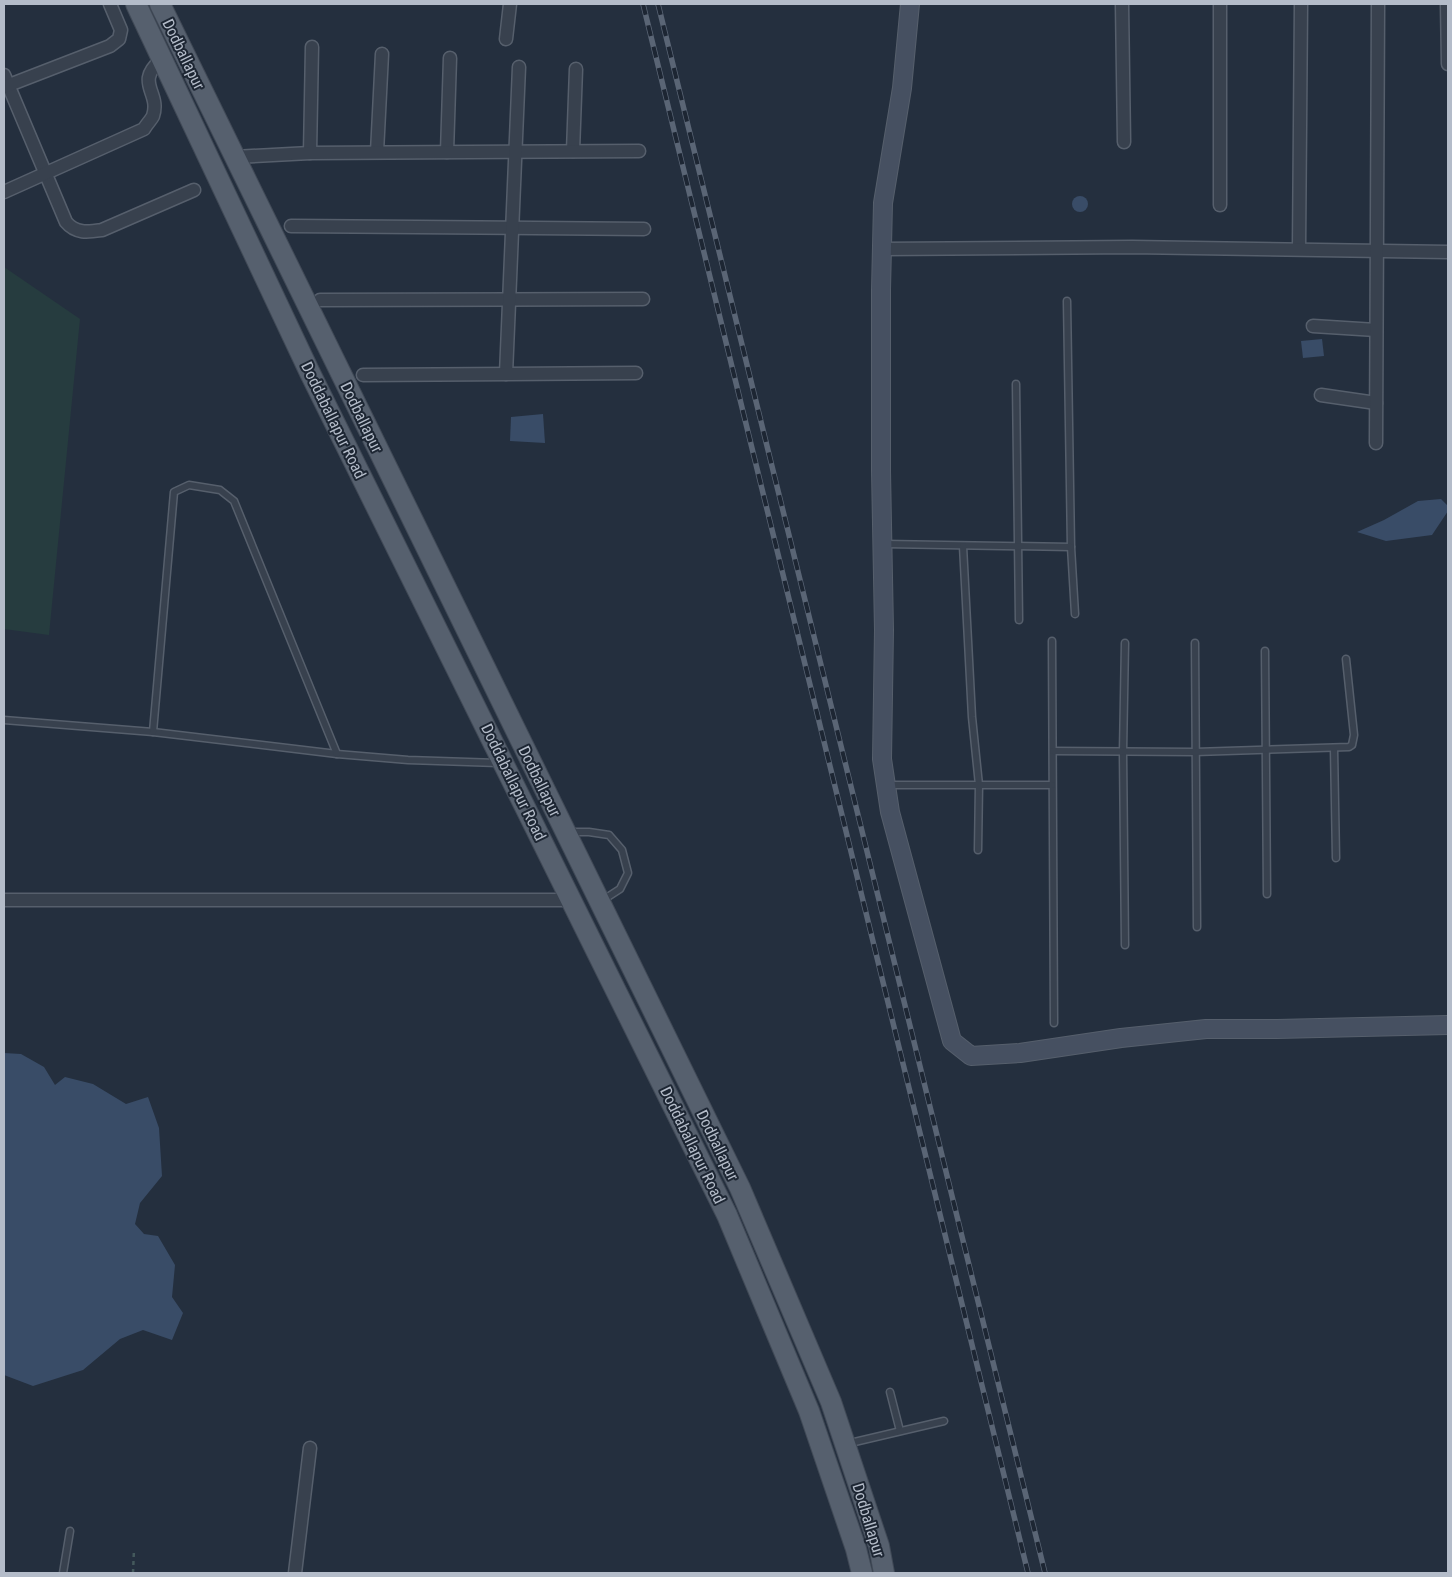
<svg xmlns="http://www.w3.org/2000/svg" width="1452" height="1577" viewBox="0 0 1452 1577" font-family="'Roboto Condensed',sans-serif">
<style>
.grass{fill:#263c3f}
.water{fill:#394c67}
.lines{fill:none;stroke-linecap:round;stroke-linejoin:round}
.lane-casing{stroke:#565f6c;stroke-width:9}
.street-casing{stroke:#565f6c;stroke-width:15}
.secondary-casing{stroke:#565f6c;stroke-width:20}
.primary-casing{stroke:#414a57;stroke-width:22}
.path{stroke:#44595c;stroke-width:2.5;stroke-dasharray:4 4;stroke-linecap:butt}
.lane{stroke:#38414e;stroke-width:6}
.street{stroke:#38414e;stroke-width:12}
.secondary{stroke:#465061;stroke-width:18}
.primary{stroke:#56606e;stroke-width:20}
.rail-casing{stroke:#5a6575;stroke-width:5.5}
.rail{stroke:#1d2633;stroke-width:4;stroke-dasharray:11;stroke-linecap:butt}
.labels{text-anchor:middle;stroke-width:4;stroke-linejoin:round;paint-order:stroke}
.street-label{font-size:16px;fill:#b4bcc9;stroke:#1d2633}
</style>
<rect width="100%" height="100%" fill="#242f3e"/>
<path class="grass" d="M 4,267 L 80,319 L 49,635 L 4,629 Z"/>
<g class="water">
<circle cx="1080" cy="204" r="8"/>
<path d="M 1322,339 L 1324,356 L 1303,358 L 1301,341 Z"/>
<path d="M 543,414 L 545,443 L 510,441 L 511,417 Z"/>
<path d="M 1441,499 L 1448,506 L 1448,511 L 1432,535 L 1386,541 L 1357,532 L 1384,520 L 1418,501 Z"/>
<path d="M 4,1053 L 21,1054 L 44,1067 L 55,1085 L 65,1077 L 93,1084 L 126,1104 L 148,1097 L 159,1128 L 162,1176 L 140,1203 L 135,1224 L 144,1234 L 158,1236 L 175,1265 L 172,1297 L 183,1313 L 172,1340 L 143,1330 L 120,1339 L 83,1370 L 33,1386 L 4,1375 Z"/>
</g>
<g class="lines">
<g class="lane-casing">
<g id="lane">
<path d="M 1067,301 L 1071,547 L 1075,614"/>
<path d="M 1016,384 L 1019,620"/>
<path d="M 885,544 L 1071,547"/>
<path d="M 963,546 L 972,717 L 979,785 L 978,850"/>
<path d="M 1052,641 L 1054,1023"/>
<path d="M 1125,643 L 1123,752 L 1125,945"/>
<path d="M 1195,643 L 1197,927"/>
<path d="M 1265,651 L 1267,894"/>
<path d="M 4,720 L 153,732 L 337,754 L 408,760 L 498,763"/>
<path d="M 153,732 L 174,492 L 189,485 L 220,490 L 234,501 L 337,754"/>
<path d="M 1334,748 L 1336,858"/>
<path d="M 1053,751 L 1195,752 L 1349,747 L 1352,745 L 1354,735 L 1346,659"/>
<path d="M 888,785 L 1052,785"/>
<path d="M 569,832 L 589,832 L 609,835 L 622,850 L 628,873 L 620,889 L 603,900"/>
<path d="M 890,1392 L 900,1431"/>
<path d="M 846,1444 L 944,1421"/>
<path d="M 63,1573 L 70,1531"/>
</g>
</g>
<g class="street-casing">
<g id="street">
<path d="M 1122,4 L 1124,142"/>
<path d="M 1447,4 L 1448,64"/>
<path d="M 506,39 L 510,4"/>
<path d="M 4,75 L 66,222 C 76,234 88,232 102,230 L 194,190"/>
<path d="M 4,87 L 110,46 L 119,39 L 121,30 L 110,4"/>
<path d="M 573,151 L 576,69"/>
<path d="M 377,152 L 382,54"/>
<path d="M 447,152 L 450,58"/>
<path d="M 310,153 L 312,47"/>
<path d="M 235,157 L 310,153 L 639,151"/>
<path d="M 4,192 L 144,129 C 146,125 151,120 153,116 C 161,92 134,83 161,60"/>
<path d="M 1220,205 L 1220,4"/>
<path d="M 291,226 L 644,229"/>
<path d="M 1299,248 L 1301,4"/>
<path d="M 882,249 L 1132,247 L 1448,252"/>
<path d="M 320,300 L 643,299"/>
<path d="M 1313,326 L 1376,330"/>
<path d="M 506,374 L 519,67"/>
<path d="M 363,375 L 636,373"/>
<path d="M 1321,395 L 1376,403"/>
<path d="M 1376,443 L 1378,4"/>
<path d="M 4,900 L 572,900"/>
<path d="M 295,1573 L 310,1448"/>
</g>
</g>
<g class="secondary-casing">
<path id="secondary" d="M 910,4 L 902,88 L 883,203 L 881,290 L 881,471 L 884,630 L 882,759 L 890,812 L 952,1041 L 971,1056 L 1020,1053 L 1121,1038 L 1206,1029 L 1277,1029 L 1448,1025"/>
</g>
<g class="primary-casing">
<g id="primary">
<path d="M 136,4 L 310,373 L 727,1215 L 809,1411 L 856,1549 L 862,1573"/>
<path d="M 160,4 L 740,1188 L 831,1402 L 879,1546 L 884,1573"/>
</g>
</g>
<path class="path" d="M 133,1573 L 134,1549"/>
<use href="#lane" class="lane"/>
<use href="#street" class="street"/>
<use href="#secondary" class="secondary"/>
<use href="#primary" class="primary"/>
<g class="rail-casing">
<g id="rail">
<path d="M 643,4 L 1028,1573"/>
<path d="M 658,4 L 1045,1573"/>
</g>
</g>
<use href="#rail" class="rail"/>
</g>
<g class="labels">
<g class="street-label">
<text transform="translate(184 54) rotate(64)" y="6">Dodballapur</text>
<text transform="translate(362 417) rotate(64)" y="6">Dodballapur</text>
<text transform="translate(334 420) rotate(64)" y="6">Doddaballapur Road</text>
<text transform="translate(540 781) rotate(64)" y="6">Dodballapur</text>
<text transform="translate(514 782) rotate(64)" y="6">Doddaballapur Road</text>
<text transform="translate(693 1145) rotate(64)" y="6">Doddaballapur Road</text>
<text transform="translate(718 1145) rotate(64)" y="6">Dodballapur</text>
<text transform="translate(869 1520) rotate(73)" y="6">Dodballapur</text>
</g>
</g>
<rect width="1452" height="1577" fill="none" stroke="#b4bcc9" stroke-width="10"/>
</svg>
